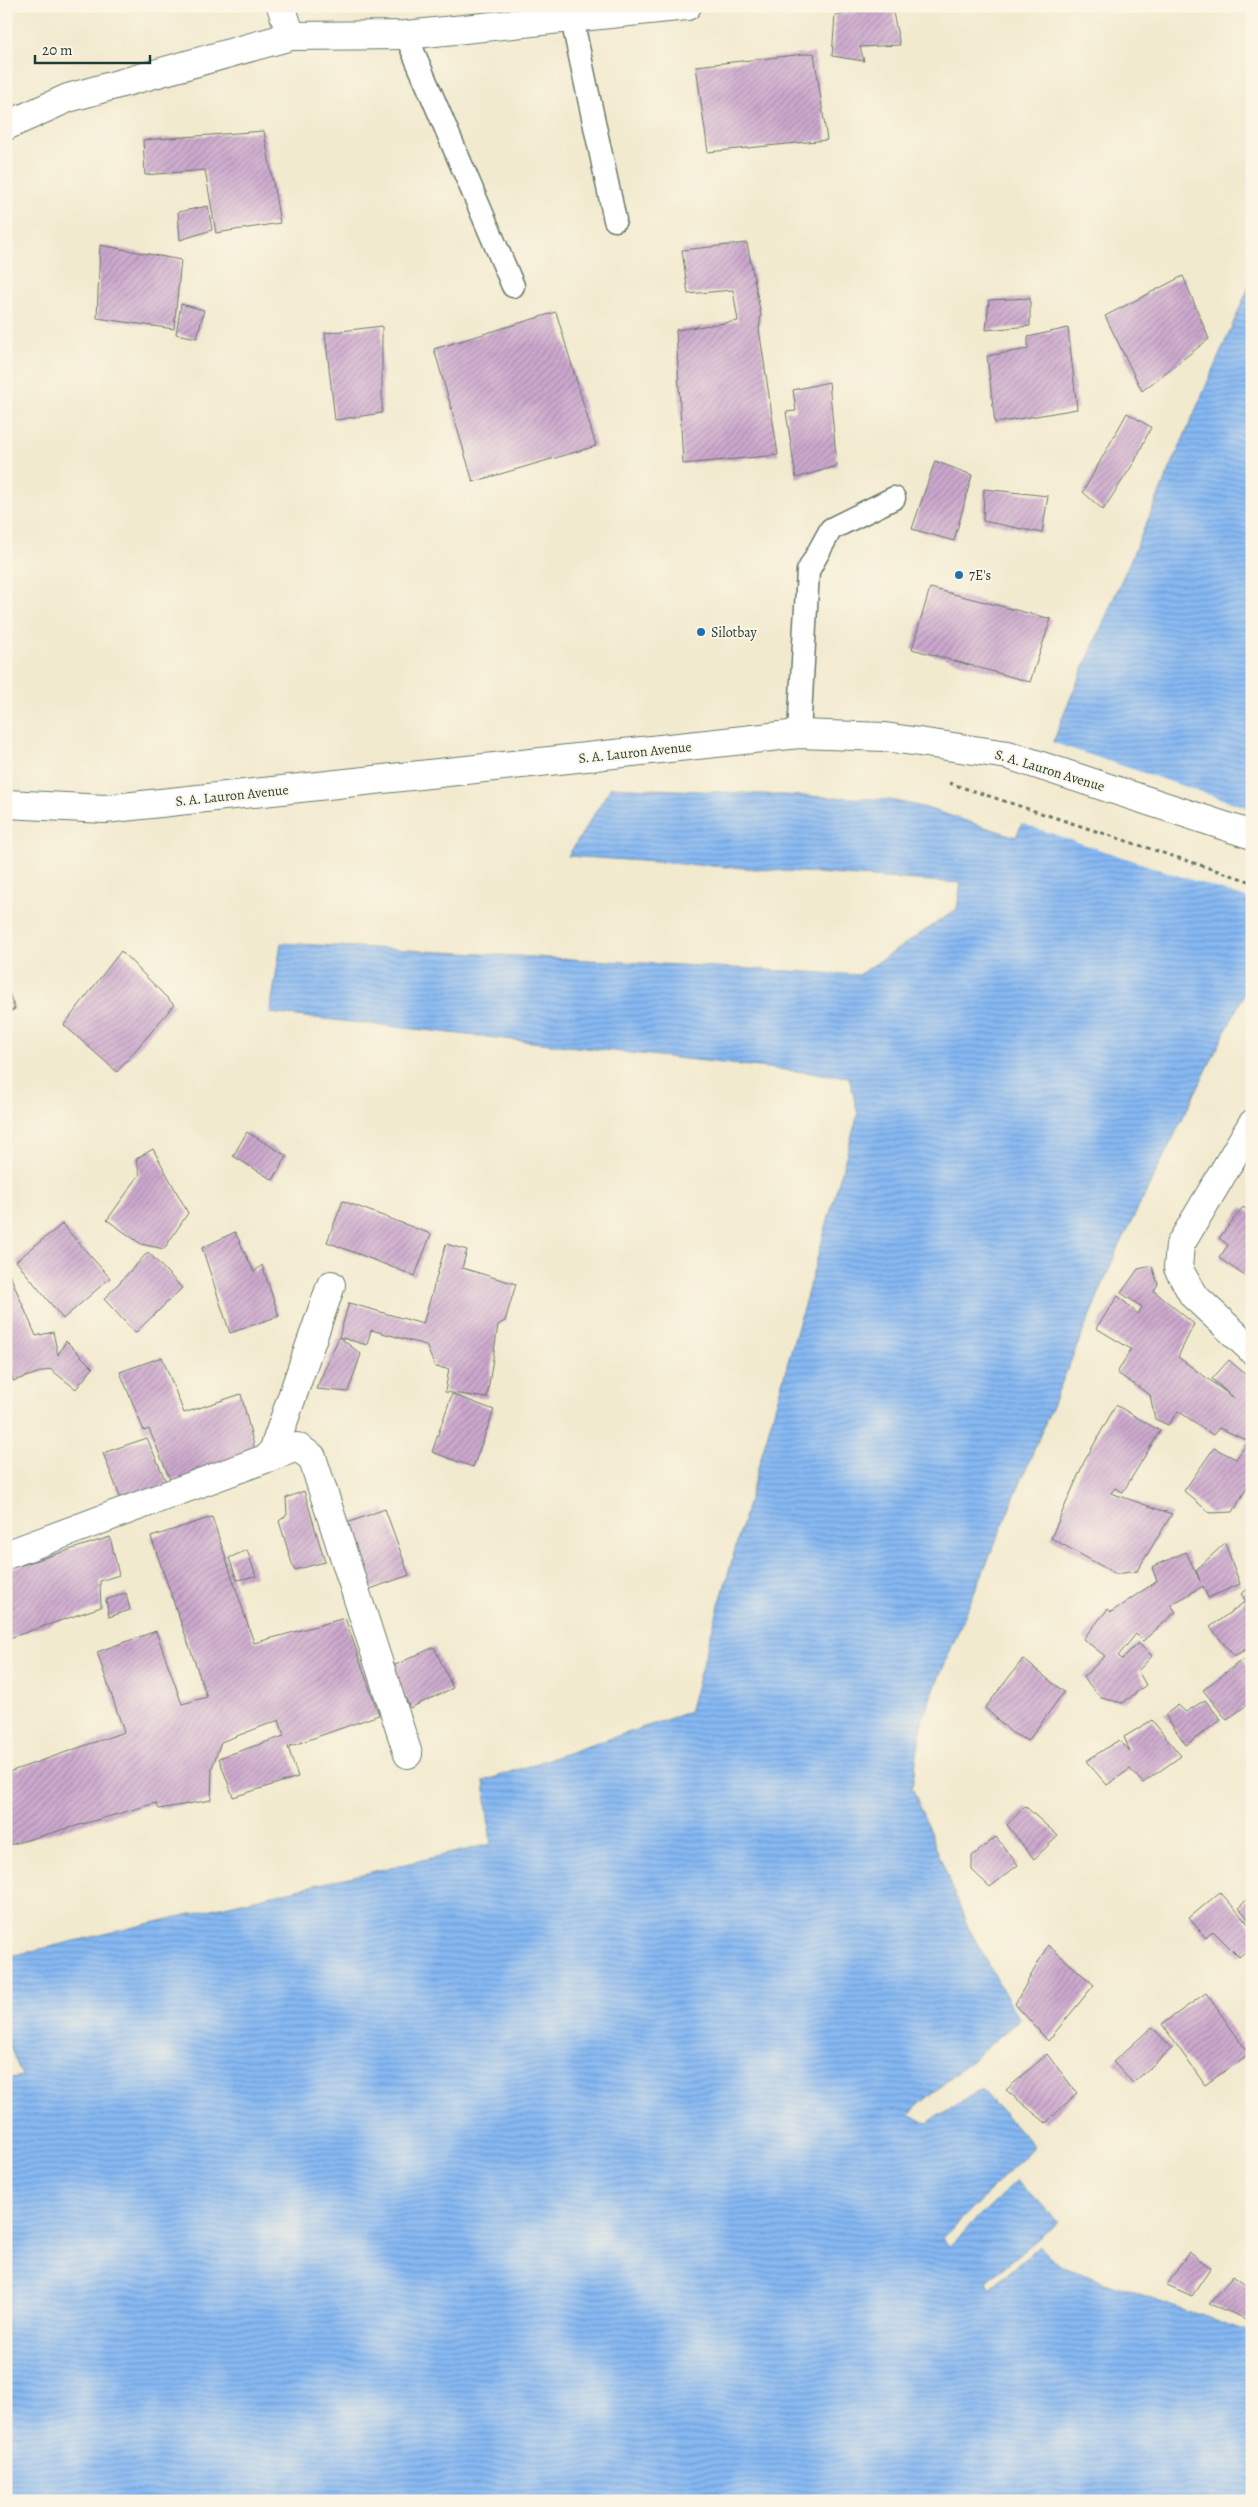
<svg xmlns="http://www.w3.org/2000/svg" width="1258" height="2507" viewBox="0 0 1258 2507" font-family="Alegreya,serif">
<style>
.water{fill:url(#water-rules);stroke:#527a94}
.pier{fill:#f2eacf}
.building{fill:url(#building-hatch)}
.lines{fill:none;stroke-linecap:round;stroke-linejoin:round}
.lane-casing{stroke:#697a6a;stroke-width:25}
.street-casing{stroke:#697a6a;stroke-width:30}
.highway-casing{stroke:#697a6a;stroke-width:30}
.path{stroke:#697a6a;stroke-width:3;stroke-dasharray:4 4;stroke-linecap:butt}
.lane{stroke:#fff;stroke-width:22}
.street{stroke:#fff;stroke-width:28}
.highway{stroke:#fff;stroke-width:28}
.poi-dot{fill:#1f6fb2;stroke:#fcf5e5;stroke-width:2}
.labels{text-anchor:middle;stroke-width:4;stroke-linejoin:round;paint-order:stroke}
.poi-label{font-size:14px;fill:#1f3d34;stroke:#fcf5e5;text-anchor:start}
.street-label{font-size:14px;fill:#1f3d34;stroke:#fcf5e5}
</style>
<defs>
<pattern id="water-rules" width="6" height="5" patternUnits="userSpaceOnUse" patternTransform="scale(1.25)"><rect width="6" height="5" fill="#86b8f3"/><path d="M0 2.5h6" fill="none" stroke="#6d97c6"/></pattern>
<pattern id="building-hatch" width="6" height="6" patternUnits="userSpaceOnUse" patternTransform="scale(1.25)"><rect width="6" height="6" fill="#cca8ce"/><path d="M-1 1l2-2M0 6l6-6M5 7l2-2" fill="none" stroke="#a58aa8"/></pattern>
</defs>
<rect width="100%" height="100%" fill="#fcf5e5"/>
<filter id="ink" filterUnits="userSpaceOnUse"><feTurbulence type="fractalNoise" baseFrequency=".02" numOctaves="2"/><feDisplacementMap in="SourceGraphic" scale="10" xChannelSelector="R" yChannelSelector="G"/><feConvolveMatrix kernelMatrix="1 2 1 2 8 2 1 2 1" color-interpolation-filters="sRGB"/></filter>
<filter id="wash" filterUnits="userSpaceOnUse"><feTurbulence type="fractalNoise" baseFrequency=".0096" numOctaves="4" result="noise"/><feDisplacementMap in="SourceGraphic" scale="20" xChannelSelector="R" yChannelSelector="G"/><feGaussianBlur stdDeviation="1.12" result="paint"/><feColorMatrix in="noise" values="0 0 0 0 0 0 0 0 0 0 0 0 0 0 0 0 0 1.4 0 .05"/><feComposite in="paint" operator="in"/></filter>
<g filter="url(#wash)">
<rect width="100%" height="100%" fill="#f2eacf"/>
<path class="water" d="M 1252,280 L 1252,978 L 1115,1255 L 923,1716 L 912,1787 L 967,1925 L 1019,2020 L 908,2114 L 927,2123 L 981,2089 L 1034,2146 L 943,2238 L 949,2246 L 1017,2180 L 1058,2222 L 987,2281 L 990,2289 L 1039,2246 L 1062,2267 L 1252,2333 L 1252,2501 L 6,2501 L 6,2079 L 22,2076 L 6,2037 L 6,1957 L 491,1844 L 484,1781 L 689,1712 L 858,1114 L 849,1077 L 270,1013 L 281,943 L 859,975 L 957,909 L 961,883 L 568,856 L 611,787 L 890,800 L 923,807 L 1016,837 L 1034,796 L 1064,713 Z"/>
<path class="pier" d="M 1051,742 L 1252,809 L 1252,900 L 1020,823 Z"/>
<g id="blocks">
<g class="building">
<path d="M 892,8 L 900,45 L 860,47 L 864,61 L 832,56 L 835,15 Z"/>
<path d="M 814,53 L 827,140 L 708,152 L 696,66 Z"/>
<path d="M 264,131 L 280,223 L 216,233 L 205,170 L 145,175 L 143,140 Z"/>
<path d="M 208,206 L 212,230 L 180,240 L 178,212 Z"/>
<path d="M 747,243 L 761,315 L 759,329 L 778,455 L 683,464 L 676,330 L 738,321 L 733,290 L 688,294 L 682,250 Z"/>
<path d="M 100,245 L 181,260 L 174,329 L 97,318 Z"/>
<path d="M 1183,276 L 1209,339 L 1142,391 L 1105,316 Z"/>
<path d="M 1030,298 L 1030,326 L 986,330 L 989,300 Z"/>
<path d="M 181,304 L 204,310 L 197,338 L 176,334 Z"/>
<path d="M 556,312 L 596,446 L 473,482 L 434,349 Z"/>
<path d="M 382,326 L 382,413 L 335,420 L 325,333 Z"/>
<path d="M 1068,328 L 1077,409 L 995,423 L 987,356 L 1028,349 L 1028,337 Z"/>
<path d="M 829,382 L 837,466 L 796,478 L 786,412 L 796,411 L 793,390 Z"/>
<path d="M 1127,413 L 1151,427 L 1135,461 L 1103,510 L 1083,492 Z"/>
<path d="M 935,461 L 972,475 L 954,541 L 912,529 Z"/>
<path d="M 984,489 L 1048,496 L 1042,533 L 983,521 Z"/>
<path d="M 930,588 L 1051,619 L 1030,682 L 912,649 Z"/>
<path d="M 121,951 L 174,1005 L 117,1072 L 64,1025 Z"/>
<path d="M 6,986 L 15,1009 L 6,1013 Z"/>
<path d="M 247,1132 L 287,1156 L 273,1180 L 233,1156 Z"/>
<path d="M 153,1149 L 188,1213 L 164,1249 L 141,1244 L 107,1220 L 140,1174 L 136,1159 Z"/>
<path d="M 343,1201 L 431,1234 L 415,1276 L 327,1242 Z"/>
<path d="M 1243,1207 L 1252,1214 L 1252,1281 L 1219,1258 L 1228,1245 L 1219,1238 Z"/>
<path d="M 62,1224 L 110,1278 L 63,1319 L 16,1261 Z"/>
<path d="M 235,1232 L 254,1272 L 262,1265 L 279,1316 L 230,1333 L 202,1248 Z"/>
<path d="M 446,1244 L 467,1250 L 462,1268 L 516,1284 L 505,1321 L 498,1325 L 487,1398 L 445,1392 L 449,1369 L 435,1367 L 426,1345 L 371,1330 L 367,1345 L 339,1337 L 349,1303 L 423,1324 Z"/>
<path d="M 148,1252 L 182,1288 L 135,1333 L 104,1299 Z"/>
<path d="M 6,1266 L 36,1336 L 53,1332 L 58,1355 L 66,1341 L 93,1368 L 76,1389 L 50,1369 L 13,1381 L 6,1356 Z"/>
<path d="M 1152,1266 L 1158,1284 L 1154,1291 L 1194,1324 L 1178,1357 L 1234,1398 L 1212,1379 L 1229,1360 L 1252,1380 L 1252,1479 L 1233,1512 L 1210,1513 L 1184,1491 L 1214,1448 L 1236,1459 L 1249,1441 L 1219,1428 L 1213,1435 L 1178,1411 L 1168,1425 L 1155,1419 L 1150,1395 L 1117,1373 L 1131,1349 L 1096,1328 L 1118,1296 L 1138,1314 L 1142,1307 L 1121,1293 L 1138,1269 Z"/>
<path d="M 339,1337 L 361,1354 L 348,1392 L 316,1389 Z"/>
<path d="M 162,1357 L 184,1413 L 241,1394 L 256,1454 L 191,1479 L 170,1479 L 149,1429 L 144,1431 L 120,1372 Z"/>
<path d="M 6,1364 L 11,1375 L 6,1376 Z"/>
<path d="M 452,1394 L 494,1410 L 473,1467 L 432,1452 Z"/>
<path d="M 1116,1405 L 1160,1431 L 1123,1492 L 1115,1488 L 1111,1493 L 1172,1514 L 1137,1571 L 1116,1574 L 1051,1538 L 1084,1462 Z"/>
<path d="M 147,1438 L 167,1484 L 122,1502 L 103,1453 Z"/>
<path d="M 304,1491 L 325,1562 L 294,1570 L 279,1521 L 287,1515 L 286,1498 Z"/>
<path d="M 385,1509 L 409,1575 L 362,1592 L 339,1526 Z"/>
<path d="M 212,1517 L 254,1643 L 345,1618 L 379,1715 L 288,1747 L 298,1777 L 233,1797 L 219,1758 L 284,1736 L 279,1720 L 221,1742 L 212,1768 L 211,1800 L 159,1809 L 156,1803 L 6,1846 L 6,1773 L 124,1732 L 97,1652 L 156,1631 L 182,1704 L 207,1697 L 151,1537 Z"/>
<path d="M 110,1537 L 119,1575 L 100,1581 L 101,1607 L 6,1639 L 6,1570 Z"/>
<path d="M 1225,1543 L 1240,1584 L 1208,1598 L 1203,1586 L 1171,1605 L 1176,1612 L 1143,1641 L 1136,1634 L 1118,1656 L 1122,1659 L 1138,1643 L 1152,1656 L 1138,1671 L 1146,1685 L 1123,1703 L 1101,1698 L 1083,1677 L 1105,1656 L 1083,1639 L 1108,1609 L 1111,1612 L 1157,1581 L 1152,1567 L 1186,1552 L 1200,1581 L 1196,1570 Z"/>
<path d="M 247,1550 L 256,1576 L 237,1580 L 229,1558 Z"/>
<path d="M 1252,1586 L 1252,1646 L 1234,1656 L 1210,1627 L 1246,1601 L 1241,1594 Z"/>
<path d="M 126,1593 L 130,1610 L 109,1617 L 106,1600 Z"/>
<path d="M 434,1647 L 453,1688 L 410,1708 L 391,1667 Z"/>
<path d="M 1023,1659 L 1064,1692 L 1028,1741 L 1012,1733 L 985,1708 Z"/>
<path d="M 1243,1659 L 1252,1672 L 1252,1701 L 1227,1720 L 1203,1690 Z"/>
<path d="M 1205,1700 L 1221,1720 L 1186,1745 L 1165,1715 L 1178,1705 L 1186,1712 Z"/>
<path d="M 1152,1720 L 1181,1756 L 1143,1783 L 1130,1769 L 1107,1785 L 1086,1761 L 1119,1740 L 1130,1751 L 1124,1737 Z"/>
<path d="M 1252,1759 L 1252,1770 L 1247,1764 Z"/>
<path d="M 1025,1806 L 1058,1836 L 1034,1859 L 1007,1825 Z"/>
<path d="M 996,1837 L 1018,1865 L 990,1887 L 972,1870 L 972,1856 Z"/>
<path d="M 1220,1892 L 1252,1928 L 1252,1946 L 1239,1957 L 1213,1931 L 1206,1938 L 1189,1918 Z"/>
<path d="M 1252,1893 L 1252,1923 L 1239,1908 Z"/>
<path d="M 1048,1945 L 1094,1985 L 1048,2041 L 1015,2004 Z"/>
<path d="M 1206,1993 L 1249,2054 L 1205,2085 L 1162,2024 Z"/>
<path d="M 1152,2027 L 1172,2048 L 1133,2083 L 1113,2062 Z"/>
<path d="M 1047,2054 L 1077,2093 L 1046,2123 L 1006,2090 Z"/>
<path d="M 1189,2252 L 1211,2268 L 1192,2296 L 1167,2285 Z"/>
<path d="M 1233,2276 L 1252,2290 L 1252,2314 L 1247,2319 L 1209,2304 Z"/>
</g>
</g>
</g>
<g filter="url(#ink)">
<use href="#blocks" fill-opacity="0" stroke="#697a6a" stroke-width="1"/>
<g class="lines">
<g class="lane-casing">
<g id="lane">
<path d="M 572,19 L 615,220"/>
<path d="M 406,35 L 513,286"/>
<path d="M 799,734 L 808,571 L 831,529 L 894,498"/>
</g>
</g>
<g class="street-casing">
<g id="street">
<path d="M 281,6 L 291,36"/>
<path d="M 6,126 L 68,98 L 291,36 L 406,35 L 687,6"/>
<path d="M 1252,1124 L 1180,1245 L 1178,1268 L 1193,1295 L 1252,1350"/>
<path d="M 271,1457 L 331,1285"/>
<path d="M 6,1555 L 297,1447 L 312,1457 L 408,1754"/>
</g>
</g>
<g class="highway-casing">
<path id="highway" d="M 6,804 L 105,809 L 799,734 L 885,737 L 1008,755 L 1252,835"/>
</g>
<path class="path" d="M 949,783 L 1252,882"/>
<use href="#lane" class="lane"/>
<use href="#street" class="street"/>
<use href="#highway" class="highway"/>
</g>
</g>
<g class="poi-dot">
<circle cx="959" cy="575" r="5"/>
<circle cx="701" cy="632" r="5"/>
</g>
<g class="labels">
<g class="poi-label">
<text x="969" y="580">7E's</text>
<text x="711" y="637">Silotbay</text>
</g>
<g class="street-label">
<text transform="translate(635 752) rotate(-6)" y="5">S. A. Lauron Avenue</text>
<text transform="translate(1050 770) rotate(17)" y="5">S. A. Lauron Avenue</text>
<text transform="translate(232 795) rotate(-6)" y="5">S. A. Lauron Avenue</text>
</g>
</g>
<rect width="1258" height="2507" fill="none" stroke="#fcf5e5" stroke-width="25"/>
<path d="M35 55v8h115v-8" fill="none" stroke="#1f3d34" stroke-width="2.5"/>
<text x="42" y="55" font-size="15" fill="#1f3d34" stroke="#fcf5e5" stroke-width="4" paint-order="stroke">20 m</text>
</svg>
